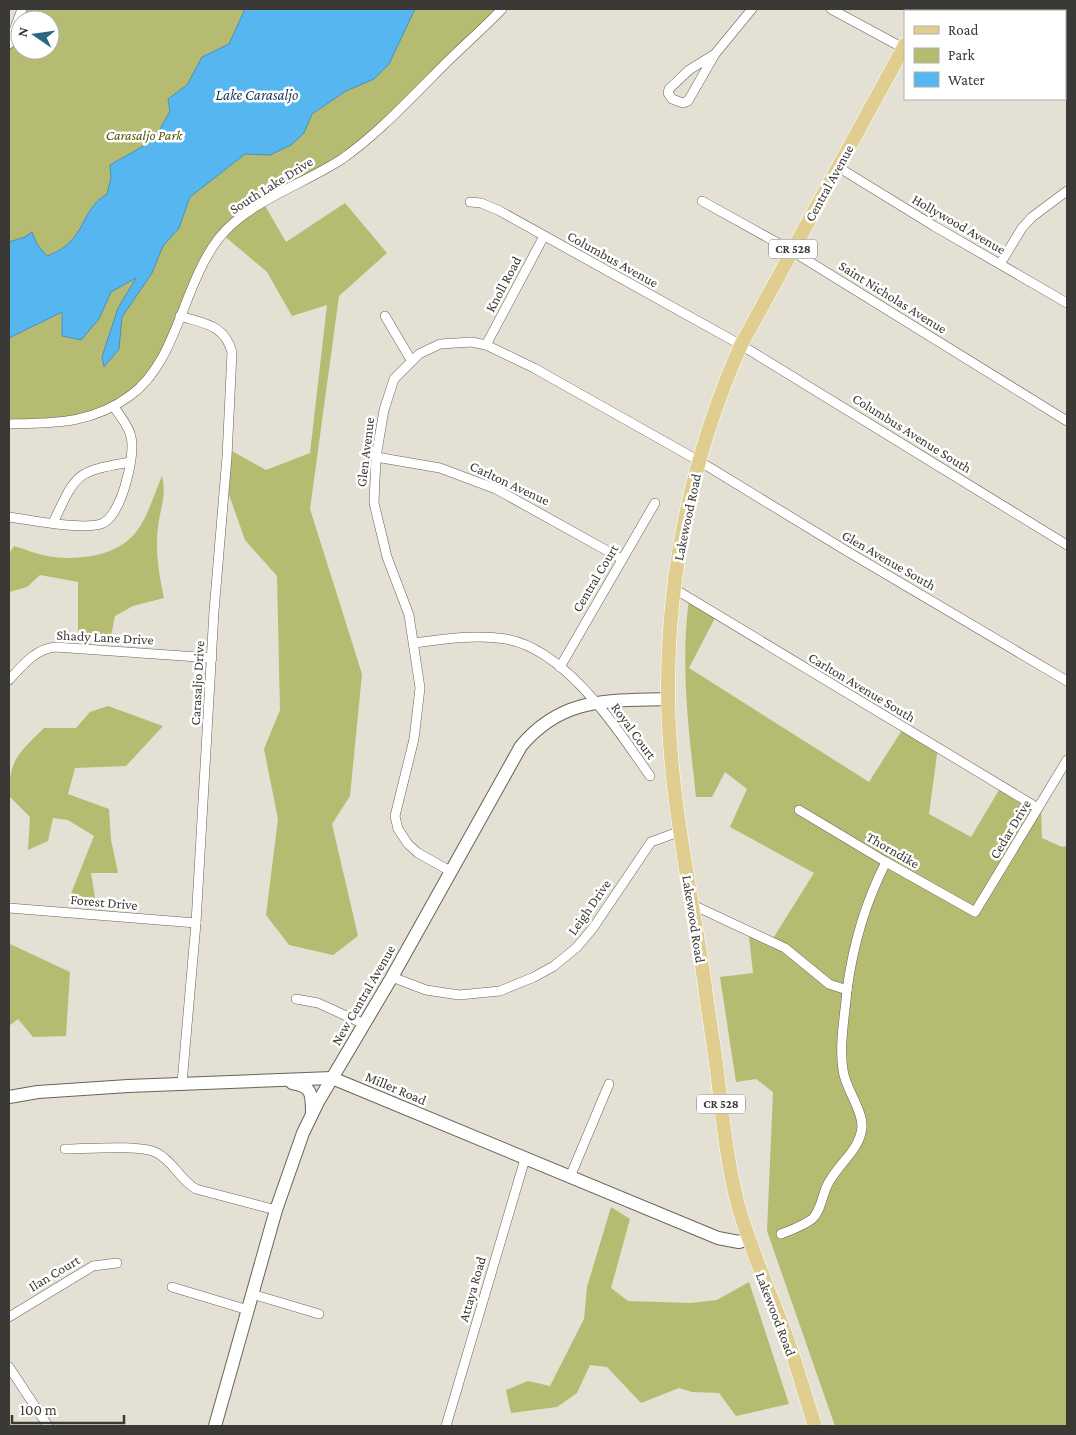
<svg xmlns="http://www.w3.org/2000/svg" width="1076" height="1435" viewBox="0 0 1076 1435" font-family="'Crimson Pro',serif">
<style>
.green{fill:#b5bb70;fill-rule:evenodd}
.water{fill:#56b6f0;stroke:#4e90b8}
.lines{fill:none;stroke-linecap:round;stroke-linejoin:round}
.street-casing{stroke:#676359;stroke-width:10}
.secondary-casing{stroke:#676359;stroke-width:14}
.primary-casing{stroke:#fff;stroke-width:15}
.street{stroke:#fff;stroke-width:9}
.secondary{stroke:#fff;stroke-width:12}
.primary{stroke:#e0ce91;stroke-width:14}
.labels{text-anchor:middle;stroke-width:5;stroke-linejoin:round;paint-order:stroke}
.shield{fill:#fff;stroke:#767472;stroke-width:1}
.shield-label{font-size:12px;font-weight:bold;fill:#3b3935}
.park-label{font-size:14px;font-style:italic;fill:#525509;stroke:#fff}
.street-label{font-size:14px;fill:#3b3935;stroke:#fff}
.water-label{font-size:15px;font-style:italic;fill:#143d55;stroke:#fff}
</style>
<rect width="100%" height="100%" fill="#e4e0d4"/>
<g class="green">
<path d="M 17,9 L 502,9 L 357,147 L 264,204 L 286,242 L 345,203 L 387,253 L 339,296 L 310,509 L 362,674 L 350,796 L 332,824 L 358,936 L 333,955 L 289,945 L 266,915 L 278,819 L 264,749 L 280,710 L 277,576 L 245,540 L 227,489 L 230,450 L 266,470 L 310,453 L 327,305 L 292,316 L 267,272 L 222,234 L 151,376 L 101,413 L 9,424 L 9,31 ZM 20,20 L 50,20 L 50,50 L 20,50 Z"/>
<path d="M 162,476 C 167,494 160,509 158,527 C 155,550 159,575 164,598 L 133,606 L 115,616 L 111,636 L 78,634 L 78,582 L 40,575 L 27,587 L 9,592 L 9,554 L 14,546 C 25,549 36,554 47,556 C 76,561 117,557 136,532 C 147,519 155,492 162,476 Z"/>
<path d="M 689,599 L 716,616 L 689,668 L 869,782 L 904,727 L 938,747 L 929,814 L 971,837 L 1002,785 L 1041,809 L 1042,838 L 1062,847 L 1067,846 L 1067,1426 L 835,1426 L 767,1231 L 773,1092 L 756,1079 L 736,1082 L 720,977 L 753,973 L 748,927 L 772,940 L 814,873 L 730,827 L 747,789 L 725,772 L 712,797 L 696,797 C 689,732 680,666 689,599 Z"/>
<path d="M 108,706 L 163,726 L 126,766 L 75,768 L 68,794 L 109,809 L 111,840 L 118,873 L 91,873 L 96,904 L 68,901 L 94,836 L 68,820 L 53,818 L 48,841 L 28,850 L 30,817 L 9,796 C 9,759 19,753 44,728 L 76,728 L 90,712 Z"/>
<path d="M 10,944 L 70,972 L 66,1036 L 33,1037 L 18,1019 L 9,1026 Z"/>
<path d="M 611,1207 L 630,1219 L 611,1288 L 628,1301 L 691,1303 L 717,1300 L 749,1282 L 789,1404 L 736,1416 L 719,1393 L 692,1392 L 679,1388 L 641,1403 L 607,1367 L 590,1365 L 577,1393 L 557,1407 L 511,1413 L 506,1390 L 528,1381 L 550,1386 L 584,1319 L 587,1287 Z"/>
</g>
<path class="water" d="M 245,9 L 415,9 L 389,64 L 374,79 L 346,91 L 312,114 L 304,133 L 291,145 L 270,155 L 245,154 L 190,197 L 179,228 L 163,246 L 152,273 L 122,317 L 119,349 L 104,367 L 102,357 L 118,308 L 136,278 L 111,292 L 99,319 L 81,340 L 62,336 L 62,312 L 9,338 L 9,242 L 25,237 L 32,232 L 37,244 L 47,256 C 87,242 79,210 107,194 L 111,178 L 110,165 L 154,140 L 170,111 L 168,99 L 187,85 L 202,57 L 229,44 Z"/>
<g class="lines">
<g class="street-casing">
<g id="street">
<path d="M 831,9 L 905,49"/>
<path d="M 9,44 L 22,9"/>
<path d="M 1065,52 L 1067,49"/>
<path d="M 715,54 L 689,70 L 669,89 L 668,93 L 672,99 L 683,103 L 688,101 L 715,54 L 752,9"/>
<path d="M 838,167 L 934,226 L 1067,303"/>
<path d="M 702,201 L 792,251 L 1067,421"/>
<path d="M 470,202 L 481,203 L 498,210 L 741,345 L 1067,545"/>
<path d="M 1000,264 L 1022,228 L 1032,217 L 1067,191"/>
<path d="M 180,316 C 205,324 224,324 232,352 L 227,457 L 214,611 L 196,923 L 182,1083"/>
<path d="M 385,316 L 411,360"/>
<path d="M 486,345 L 544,236"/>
<path d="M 9,424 C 55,423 92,424 131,395 C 177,362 183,284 219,238 C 247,202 304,184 342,159 C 376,135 405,104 434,75 C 456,52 480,32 502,9"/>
<path d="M 376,457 L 440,468 L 496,489 L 622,559"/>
<path d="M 9,517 C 32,520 79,530 101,524 C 121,518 136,455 131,437 C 129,426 120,416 114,407"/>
<path d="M 53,523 C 77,472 75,472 130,462"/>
<path d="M 673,588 L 1038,808"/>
<path d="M 414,643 C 443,639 476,634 506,639 C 567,650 617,729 650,776"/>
<path d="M 560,667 L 655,503"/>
<path d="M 9,680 C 22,666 35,649 55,647 L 212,658"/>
<path d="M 799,810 L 886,862 L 975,912 L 1067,760"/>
<path d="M 450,871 L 418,853 L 408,844 L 398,829 L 395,816 L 414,739 L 420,688 L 409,615 L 387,557 L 374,503 L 376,457 L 384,410 L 394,379 L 419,354 L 440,344 L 472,342 L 486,345 L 534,368 L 699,461 L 845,550 L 1067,681"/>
<path d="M 693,905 L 785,948 L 829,984 L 847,990 C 845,1015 839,1044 843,1070 C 845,1088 863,1110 862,1127 C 860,1150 839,1163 829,1182 C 822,1193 822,1210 812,1219 C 803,1226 791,1230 781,1234"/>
<path d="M 9,908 L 196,923"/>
<path d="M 392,977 L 426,990 L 459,995 L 500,991 L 534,977 L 554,966 L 577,947 L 593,928 L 651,842 L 681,831"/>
<path d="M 847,990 C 853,945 865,903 886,862"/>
<path d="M 296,999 L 318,1003 L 364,1024"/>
<path d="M 65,1149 C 84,1149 142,1144 157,1153 C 173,1161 180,1180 196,1189 L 276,1210"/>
<path d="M 570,1177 L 609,1084"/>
<path d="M 172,1287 L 248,1310"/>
<path d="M 252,1294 L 319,1314"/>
<path d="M 9,1317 L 93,1266 L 117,1263"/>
<path d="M 9,1367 L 48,1426"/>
<path d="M 446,1426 L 525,1159"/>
</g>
</g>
<g class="secondary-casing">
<g id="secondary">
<path d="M 292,1083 C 312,1086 312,1094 312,1113"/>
<path d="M 9,1097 L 38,1092 L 128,1086 L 332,1078 L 718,1238 L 739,1242 L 749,1239"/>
<path d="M 215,1426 L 276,1210 L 303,1133 L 318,1102 L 392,977 L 521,746 C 563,696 609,701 668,699"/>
</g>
</g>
<g class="primary-casing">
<g id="primary">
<path d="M 924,11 L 925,9"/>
<path d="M 815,1426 C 804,1393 795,1358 782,1325 C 767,1286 750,1247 738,1205 C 727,1163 723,1121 718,1079 C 714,1045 708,1012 704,979 C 690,886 669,792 668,697 C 667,574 691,458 741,345 L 905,45"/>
</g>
</g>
<use href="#street" class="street"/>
<use href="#secondary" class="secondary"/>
<use href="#primary" class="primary"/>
</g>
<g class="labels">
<g class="shield">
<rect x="769" y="239.5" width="48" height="19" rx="4"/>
<rect x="697" y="1094.5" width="48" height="19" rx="4"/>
</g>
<g class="shield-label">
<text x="793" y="253">CR 528</text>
<text x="721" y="1108">CR 528</text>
</g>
<g class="park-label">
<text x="144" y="140">Carasaljo Park</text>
</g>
<g class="street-label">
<text transform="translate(829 183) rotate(-61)" y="5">Central Avenue</text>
<text transform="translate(271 185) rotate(-32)" y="5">South Lake Drive</text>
<text transform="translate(959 224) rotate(30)" y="5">Hollywood Avenue</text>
<text transform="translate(613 259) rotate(29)" y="5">Columbus Avenue</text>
<text transform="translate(503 284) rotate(-62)" y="5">Knoll Road</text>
<text transform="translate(893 297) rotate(32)" y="5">Saint Nicholas Avenue</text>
<text transform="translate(912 433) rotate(32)" y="5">Columbus Avenue South</text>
<text transform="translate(365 452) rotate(-83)" y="5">Glen Avenue</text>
<text transform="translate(510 483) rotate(25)" y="5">Carlton Avenue</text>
<text transform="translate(687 517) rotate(-78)" y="5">Lakewood Road</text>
<text transform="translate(889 560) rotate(30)" y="5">Glen Avenue South</text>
<text transform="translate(595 578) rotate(-59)" y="5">Central Court</text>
<text transform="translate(105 637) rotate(3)" y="5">Shady Lane Drive</text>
<text transform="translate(197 683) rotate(-87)" y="5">Carasaljo Drive</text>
<text transform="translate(862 687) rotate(31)" y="5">Carlton Avenue South</text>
<text transform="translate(634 731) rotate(54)" y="5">Royal Court</text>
<text transform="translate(1010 829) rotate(-59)" y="5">Cedar Drive</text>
<text transform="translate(893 850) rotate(30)" y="5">Thorndike</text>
<text transform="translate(104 902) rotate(5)" y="5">Forest Drive</text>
<text transform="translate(589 907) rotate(-55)" y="5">Leigh Drive</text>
<text transform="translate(694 919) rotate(81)" y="5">Lakewood Road</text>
<text transform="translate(363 995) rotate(-60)" y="5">New Central Avenue</text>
<text transform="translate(396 1088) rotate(23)" y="5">Miller Road</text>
<text transform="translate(54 1273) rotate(-31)" y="5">Ilan Court</text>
<text transform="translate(472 1289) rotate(-74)" y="5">Attaya Road</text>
<text transform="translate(776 1314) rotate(69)" y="5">Lakewood Road</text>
</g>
<g class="water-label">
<text x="257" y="100">Lake Carasaljo</text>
</g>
</g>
<rect width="1076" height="1435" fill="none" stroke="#3b3935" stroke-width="20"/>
<rect x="904" y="10" width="162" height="90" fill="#ffffff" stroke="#b1b0ae"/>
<rect x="914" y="26" width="25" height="8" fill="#e0ce91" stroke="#b1b0ae"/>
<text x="948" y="35" font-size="15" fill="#3b3935">Road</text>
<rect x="914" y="48" width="25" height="15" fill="#b5bb70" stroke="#b1b0ae"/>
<text x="948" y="60" font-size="15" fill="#3b3935">Park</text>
<rect x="914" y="72" width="25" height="15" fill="#56b6f0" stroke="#b1b0ae"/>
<text x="948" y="85" font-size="15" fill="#3b3935">Water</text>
<g transform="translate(35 35) rotate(283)"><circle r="24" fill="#ffffff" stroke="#b1b0ae"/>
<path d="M0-4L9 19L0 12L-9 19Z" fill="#2b677e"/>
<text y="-8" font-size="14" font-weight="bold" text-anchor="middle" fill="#3b3935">N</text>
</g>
<path d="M12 1415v8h112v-8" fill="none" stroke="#3b3935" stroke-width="2.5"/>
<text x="20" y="1415" font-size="15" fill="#3b3935" stroke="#ffffff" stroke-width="4" paint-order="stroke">100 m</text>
</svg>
